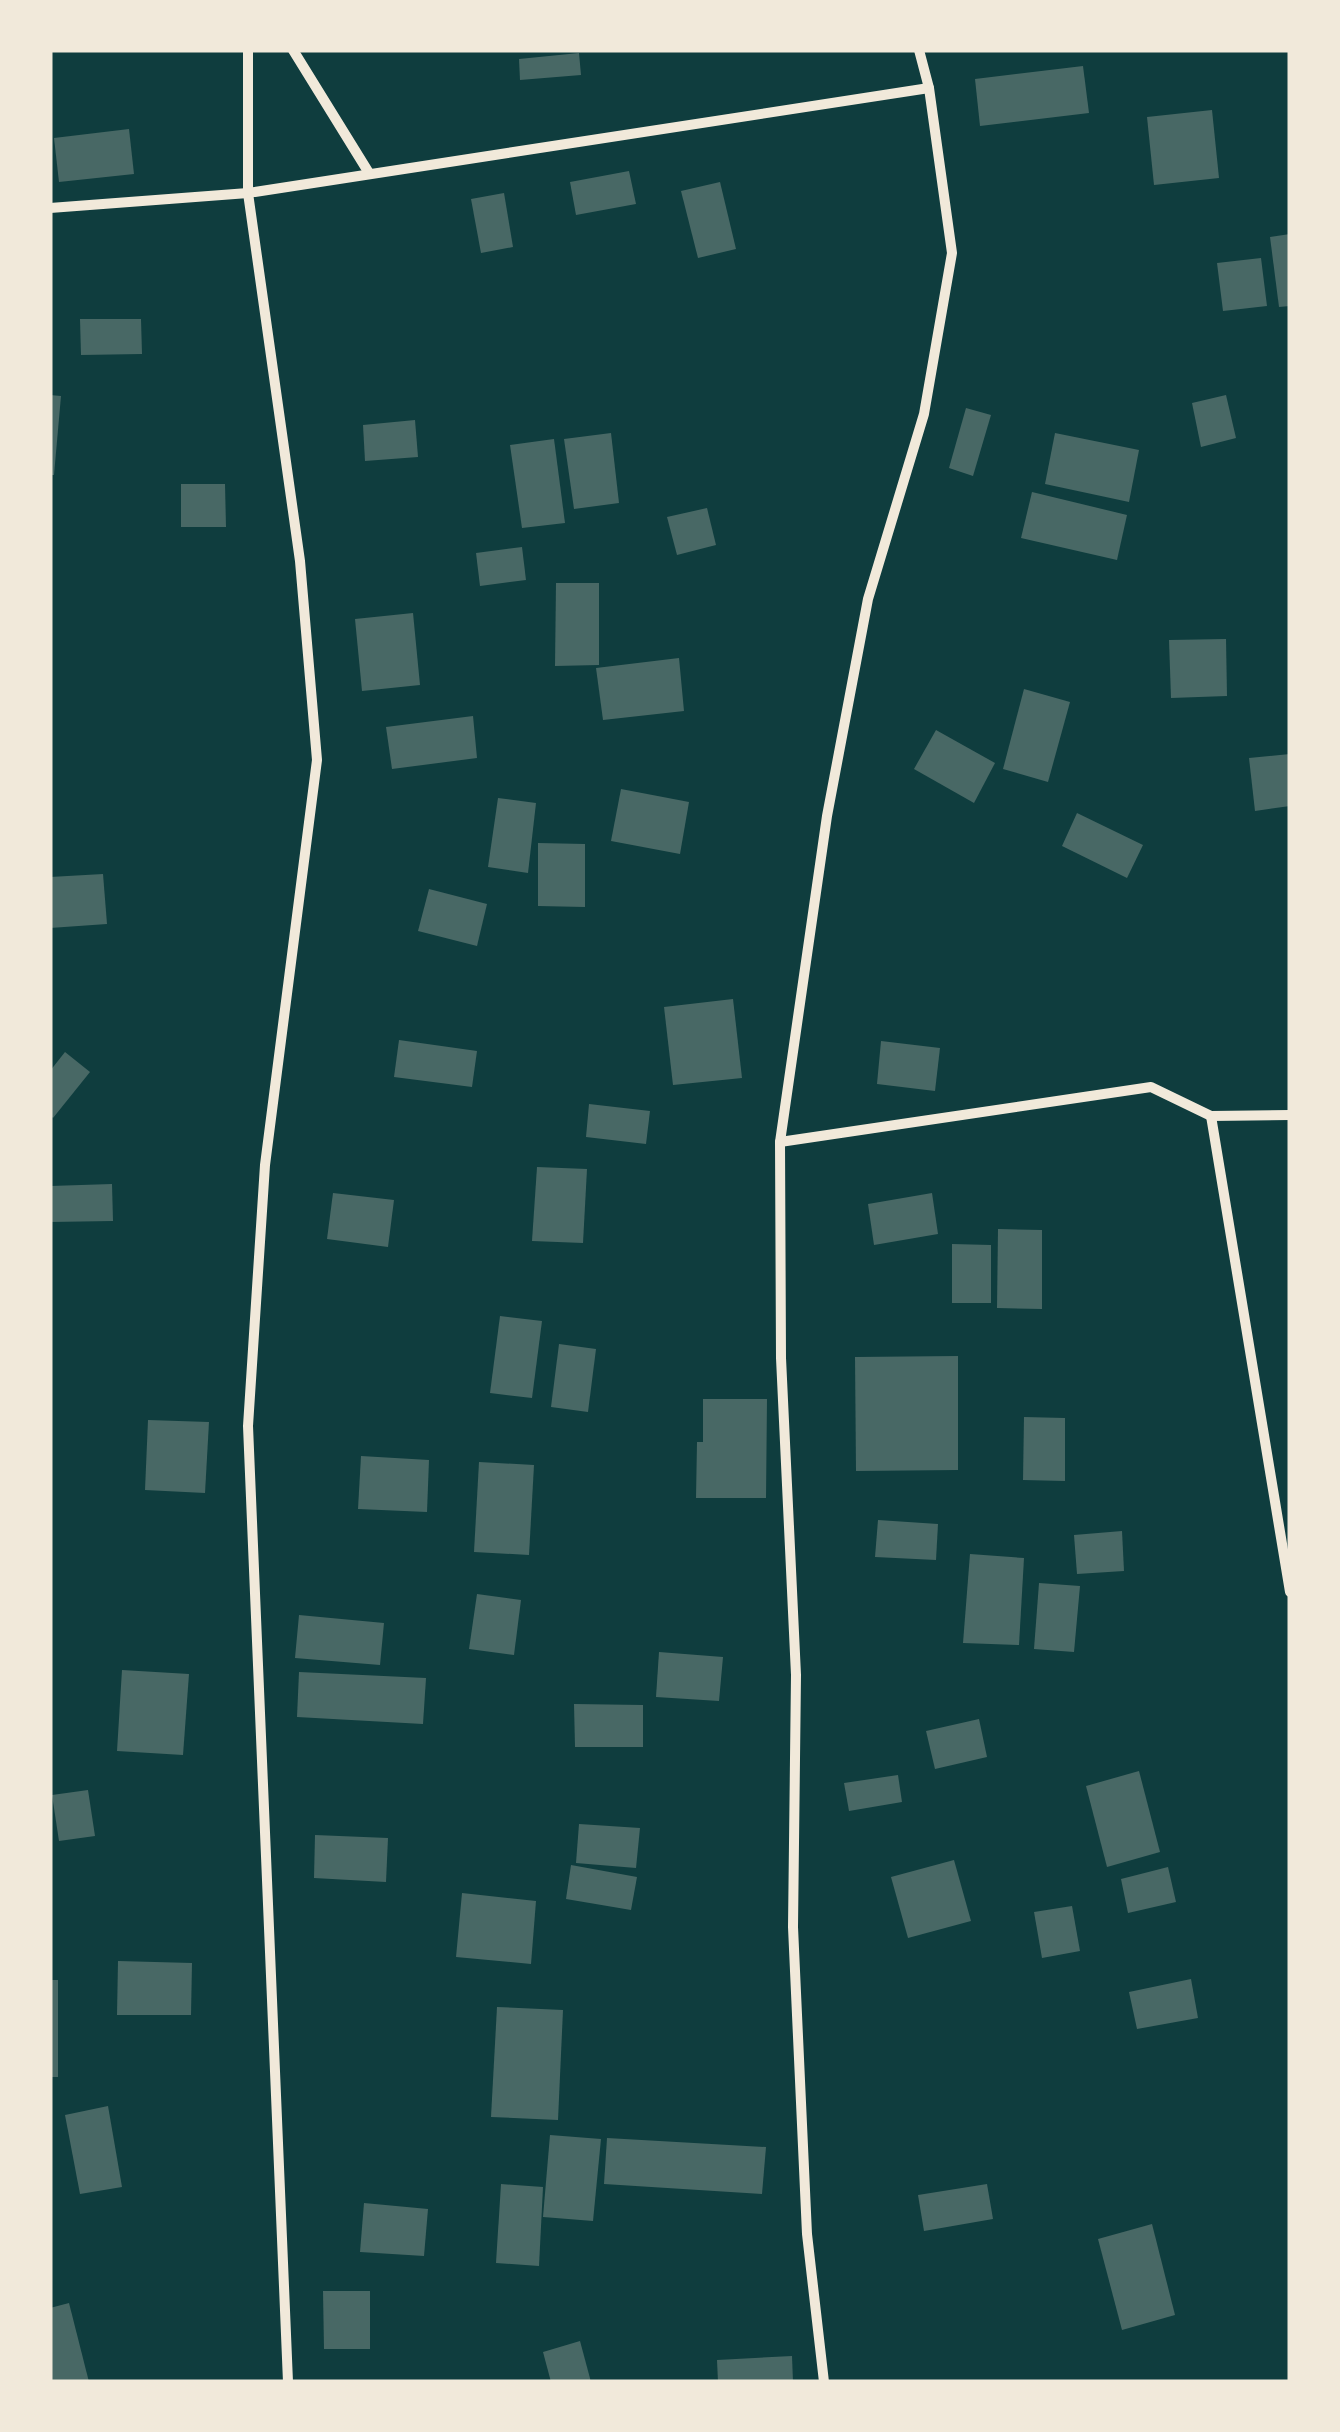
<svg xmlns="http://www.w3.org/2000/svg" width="1340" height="2432" viewBox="0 0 1340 2432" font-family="'Asap Condensed',sans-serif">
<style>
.building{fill:#486865}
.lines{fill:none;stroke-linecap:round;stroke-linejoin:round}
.minor{stroke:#f1e9da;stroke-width:10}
</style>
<rect width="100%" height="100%" fill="#0f3d3e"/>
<g class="building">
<path d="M 579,53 L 581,75 L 520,80 L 519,59 Z"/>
<path d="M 1083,66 L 1089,113 L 980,126 L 975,79 Z"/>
<path d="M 1212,110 L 1219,178 L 1154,185 L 1147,117 Z"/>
<path d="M 129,129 L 134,174 L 59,182 L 54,138 Z"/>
<path d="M 629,171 L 636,204 L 576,215 L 570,182 Z"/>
<path d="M 720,182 L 736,249 L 698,258 L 681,191 Z"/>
<path d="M 504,193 L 513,247 L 481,253 L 471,199 Z"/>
<path d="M 1290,234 L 1290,306 L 1279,307 L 1270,237 Z"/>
<path d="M 1261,258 L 1267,306 L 1223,311 L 1217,263 Z"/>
<path d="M 80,319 L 141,319 L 142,354 L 81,355 Z"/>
<path d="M 50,395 L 61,396 L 54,475 L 50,475 Z"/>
<path d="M 1226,395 L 1236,438 L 1201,447 L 1192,403 Z"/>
<path d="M 966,408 L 991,415 L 973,476 L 949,468 Z"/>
<path d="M 415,420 L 418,457 L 365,461 L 363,425 Z"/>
<path d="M 611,433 L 619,503 L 574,509 L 564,439 Z"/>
<path d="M 1055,433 L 1139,450 L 1129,502 L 1045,484 Z"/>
<path d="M 554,439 L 565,523 L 522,528 L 510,445 Z"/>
<path d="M 181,484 L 225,484 L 226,527 L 181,527 Z"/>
<path d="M 1032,492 L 1127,515 L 1117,560 L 1021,538 Z"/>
<path d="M 707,508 L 716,545 L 677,555 L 667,517 Z"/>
<path d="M 522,547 L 526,580 L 480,586 L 476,553 Z"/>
<path d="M 556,583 L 599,583 L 599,665 L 555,666 Z"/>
<path d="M 413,613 L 420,685 L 362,691 L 355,619 Z"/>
<path d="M 1226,639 L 1227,696 L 1171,698 L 1169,640 Z"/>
<path d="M 679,658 L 684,711 L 603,720 L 596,668 Z"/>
<path d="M 1024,689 L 1070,702 L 1048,782 L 1003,769 Z"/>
<path d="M 473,716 L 477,758 L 392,769 L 386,727 Z"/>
<path d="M 936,730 L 995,763 L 974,803 L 914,769 Z"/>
<path d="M 1290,754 L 1290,806 L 1255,811 L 1249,758 Z"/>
<path d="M 621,789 L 689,802 L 680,854 L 611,841 Z"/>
<path d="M 498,798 L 536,803 L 528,873 L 488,867 Z"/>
<path d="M 1077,813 L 1143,845 L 1127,878 L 1062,846 Z"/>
<path d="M 538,843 L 585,844 L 585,907 L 538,906 Z"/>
<path d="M 103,874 L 107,924 L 50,928 L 50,877 Z"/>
<path d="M 429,889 L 487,904 L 477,946 L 418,931 Z"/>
<path d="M 733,999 L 742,1078 L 673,1085 L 664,1007 Z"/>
<path d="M 399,1040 L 477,1051 L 472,1087 L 394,1077 Z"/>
<path d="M 881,1041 L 940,1048 L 935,1091 L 877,1084 Z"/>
<path d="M 65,1052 L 90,1072 L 53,1118 L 50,1115 L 50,1071 Z"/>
<path d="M 589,1104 L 650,1111 L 646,1144 L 586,1137 Z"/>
<path d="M 537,1167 L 587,1169 L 583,1243 L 532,1241 Z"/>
<path d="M 112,1184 L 113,1221 L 50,1222 L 50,1186 Z"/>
<path d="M 333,1193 L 394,1200 L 388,1247 L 327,1239 Z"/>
<path d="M 932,1193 L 938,1234 L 874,1245 L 868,1204 Z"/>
<path d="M 998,1229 L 1042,1230 L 1042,1309 L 997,1308 Z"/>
<path d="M 952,1244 L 991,1245 L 991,1303 L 952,1303 Z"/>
<path d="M 500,1316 L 542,1321 L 532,1398 L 490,1393 Z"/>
<path d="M 559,1344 L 596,1349 L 588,1412 L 551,1407 Z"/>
<path d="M 958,1356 L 958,1470 L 856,1471 L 855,1357 Z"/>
<path d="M 703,1399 L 767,1399 L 766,1498 L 696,1498 L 697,1442 L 703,1442 Z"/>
<path d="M 1024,1417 L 1065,1418 L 1065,1481 L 1023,1480 Z"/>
<path d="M 148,1420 L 209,1422 L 205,1493 L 145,1490 Z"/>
<path d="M 361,1456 L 429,1460 L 427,1512 L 358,1509 Z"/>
<path d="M 479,1462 L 534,1465 L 529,1555 L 474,1552 Z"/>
<path d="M 878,1520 L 938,1524 L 936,1560 L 875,1557 Z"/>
<path d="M 1122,1531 L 1124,1571 L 1077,1574 L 1074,1535 Z"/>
<path d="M 970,1554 L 1024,1558 L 1019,1645 L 963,1643 Z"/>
<path d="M 1039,1583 L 1080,1586 L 1074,1652 L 1034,1649 Z"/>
<path d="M 477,1594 L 521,1600 L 514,1655 L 469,1649 Z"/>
<path d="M 299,1615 L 384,1623 L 380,1665 L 295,1658 Z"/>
<path d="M 659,1652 L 723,1657 L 719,1701 L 656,1697 Z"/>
<path d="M 122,1670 L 189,1674 L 183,1755 L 117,1751 Z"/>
<path d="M 299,1672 L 426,1678 L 423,1724 L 297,1717 Z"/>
<path d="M 574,1704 L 643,1705 L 643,1747 L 575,1747 Z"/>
<path d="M 979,1719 L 987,1757 L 935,1769 L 926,1731 Z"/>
<path d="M 1139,1771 L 1160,1852 L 1107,1867 L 1086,1786 Z"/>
<path d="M 898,1775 L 902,1802 L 849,1811 L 844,1783 Z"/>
<path d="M 88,1790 L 95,1836 L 59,1841 L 52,1795 Z"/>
<path d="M 579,1824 L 640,1828 L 636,1868 L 576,1863 Z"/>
<path d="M 315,1835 L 388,1838 L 386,1882 L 314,1878 Z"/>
<path d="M 954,1860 L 971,1921 L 908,1938 L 891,1877 Z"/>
<path d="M 571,1865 L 637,1877 L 631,1910 L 566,1899 Z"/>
<path d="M 1168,1867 L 1176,1902 L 1128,1913 L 1121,1879 Z"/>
<path d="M 462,1893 L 536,1901 L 531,1964 L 456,1957 Z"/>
<path d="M 1072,1906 L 1080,1951 L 1042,1958 L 1034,1912 Z"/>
<path d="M 118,1961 L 192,1963 L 191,2015 L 117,2015 Z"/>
<path d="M 1191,1979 L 1198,2018 L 1137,2029 L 1129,1992 Z"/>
<rect x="50" y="1980" width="8" height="97"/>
<path d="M 497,2007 L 563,2010 L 558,2120 L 491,2117 Z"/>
<path d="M 108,2106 L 122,2187 L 80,2194 L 65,2115 Z"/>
<path d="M 550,2135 L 601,2139 L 593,2221 L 543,2217 Z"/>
<path d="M 607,2138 L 766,2147 L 762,2194 L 604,2184 Z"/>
<path d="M 501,2184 L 543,2187 L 539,2266 L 496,2263 Z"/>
<path d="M 987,2184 L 993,2219 L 924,2231 L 918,2195 Z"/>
<path d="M 364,2203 L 428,2209 L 424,2256 L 360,2252 Z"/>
<path d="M 1152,2224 L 1175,2315 L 1122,2330 L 1098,2239 Z"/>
<path d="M 323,2291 L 370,2291 L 370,2349 L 324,2349 Z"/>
<path d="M 69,2303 L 89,2382 L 50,2382 L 50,2308 Z"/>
<path d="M 580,2341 L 591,2382 L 551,2382 L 543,2352 Z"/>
<path d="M 792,2356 L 793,2382 L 718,2382 L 717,2360 Z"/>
</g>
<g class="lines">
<g class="minor">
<path d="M 248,50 L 248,193 L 300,561 L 317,760 L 265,1165 L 248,1426 L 288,2382"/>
<path d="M 293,50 L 369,173"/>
<path d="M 50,208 L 248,193 L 929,88"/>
<path d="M 1211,1116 L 1290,1592"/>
<path d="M 780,1142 L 1151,1087 L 1211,1116 L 1290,1115"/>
<path d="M 824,2382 L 807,2234 L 793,1927 L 796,1675 L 781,1358 L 780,1142 L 827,816 L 868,599 L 924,414 L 952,253 L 929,88 L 919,50"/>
</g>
</g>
<rect width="1340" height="2432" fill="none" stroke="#f1e9da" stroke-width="105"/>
</svg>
